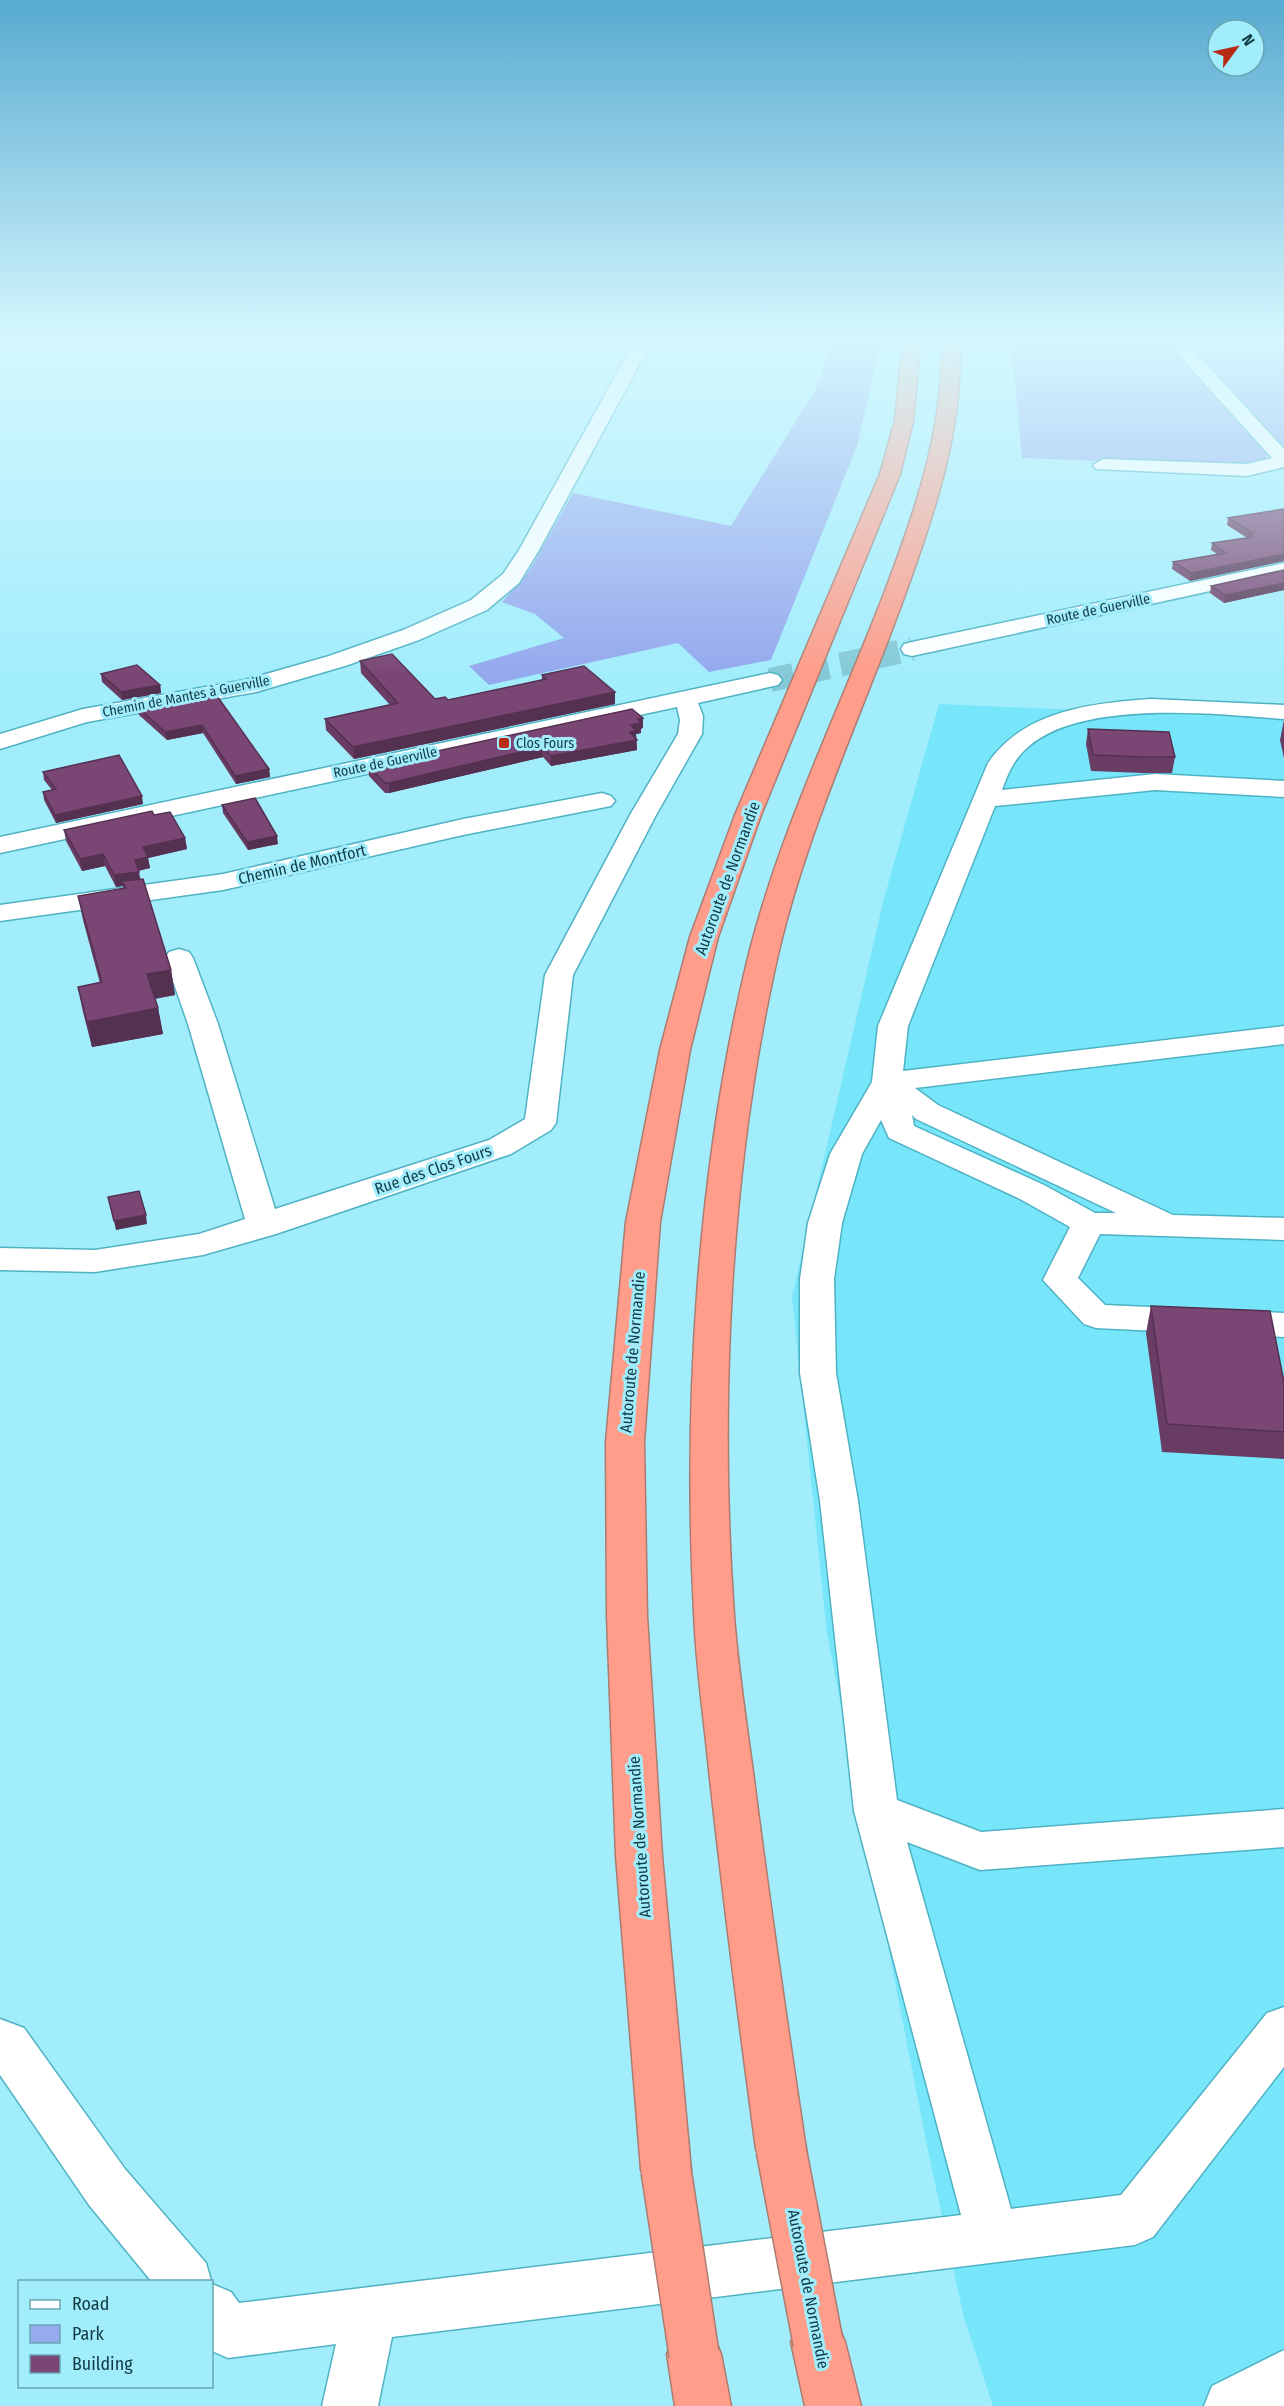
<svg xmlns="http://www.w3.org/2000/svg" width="1284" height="2406" viewBox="0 0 1284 2406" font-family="'Fira Sans Condensed',sans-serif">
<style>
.built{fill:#77e6fb}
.green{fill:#97aaee}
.forest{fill:#94a8ed}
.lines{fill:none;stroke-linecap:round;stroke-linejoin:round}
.minor-tunnel{stroke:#85c9d7;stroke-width:24;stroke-dasharray:24 12;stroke-linecap:butt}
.minor-casing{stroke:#4fb2c4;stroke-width:3}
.highway-casing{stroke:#ac7b71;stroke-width:3}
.minor{fill:#fff;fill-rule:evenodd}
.highway{fill:#ff9d8a;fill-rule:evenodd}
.highway-bridge-casing{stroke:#ac7b71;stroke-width:52;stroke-linecap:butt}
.highway-bridge{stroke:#ff9d8a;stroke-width:49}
.wall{fill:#693c64}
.shaded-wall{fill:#553151}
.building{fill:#7a4674;stroke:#553151;stroke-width:1.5}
.poi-dot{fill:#b72b16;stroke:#a2edfc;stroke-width:2}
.labels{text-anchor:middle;stroke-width:6;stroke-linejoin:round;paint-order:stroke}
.far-street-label{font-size:14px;fill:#113b43;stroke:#a2edfc}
.far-poi-label{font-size:14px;fill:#113b43;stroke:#a2edfc;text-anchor:start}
.street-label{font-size:16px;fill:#113b43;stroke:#a2edfc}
</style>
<rect width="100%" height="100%" fill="#a2edfc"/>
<path class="built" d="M 939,704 L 1284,719 L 1284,2406 L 993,2406 L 964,2318 L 927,2146 L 827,1634 L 792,1297 L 883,902 Z"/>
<g class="green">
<path d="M 1011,339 L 1167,339 L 1267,454 L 1266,459 L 1239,466 L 1022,458 Z"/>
<path d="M 1284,345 L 1284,451 L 1278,448 L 1192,348 Z"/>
</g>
<path class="forest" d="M 832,339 L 877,339 L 879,351 L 857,446 L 771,660 L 709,672 L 678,643 L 489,685 L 469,666 L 564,638 L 535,614 L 502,602 L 529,571 L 573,493 L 731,526 L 817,387 Z"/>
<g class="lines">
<path class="minor-tunnel" d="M 770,680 L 912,649"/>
<g class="minor-casing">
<g id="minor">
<path d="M 636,339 L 653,339 L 539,550 L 519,583 L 487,610 L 419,640 L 345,666 L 256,692 L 87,722 L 0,749 L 0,734 L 83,709 L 245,680 L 329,656 L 403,630 L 471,600 L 503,574 L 519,550 Z"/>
<path d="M 1170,339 L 1187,339 L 1198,355 L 1284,449 L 1284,467 L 1247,476 L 1096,469 L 1093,465 L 1103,459 L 1247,464 L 1272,458 L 1186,363 Z"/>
<path d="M 1284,563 L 1284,575 L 912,656 L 904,654 L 901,649 L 904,644 L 912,642 Z"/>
<path d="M 770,673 L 778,675 L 782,680 L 778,685 L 698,703 L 703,716 L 702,734 L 656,815 L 573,975 L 556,1123 L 551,1130 L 511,1154 L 276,1234 L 203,1255 L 95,1272 L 0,1270 L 0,1248 L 95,1250 L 199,1234 L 245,1219 L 188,1024 L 165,958 L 169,952 L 179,949 L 189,952 L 193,958 L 218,1024 L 275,1209 L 489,1140 L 525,1119 L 545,975 L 630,815 L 678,734 L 680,720 L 677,707 L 0,853 L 0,837 Z"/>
<path d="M 1152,699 L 1284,705 L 1284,719 C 1216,714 1082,699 1028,747 C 1014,759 1008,773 1002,790 L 1155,774 L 1284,781 L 1284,797 L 1155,790 L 995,806 L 908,1026 L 903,1071 L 1284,1026 L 1284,1044 L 915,1088 L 938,1105 L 1173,1215 L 1284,1218 L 1284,1240 L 1100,1234 L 1078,1278 L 1105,1305 L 1284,1313 L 1284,1337 L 1096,1328 L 1084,1324 L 1043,1280 L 1070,1227 L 1020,1199 L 889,1138 L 881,1120 L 862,1154 L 842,1223 L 834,1279 L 836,1373 L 858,1501 L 897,1800 L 981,1832 L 1284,1809 L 1284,1847 L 980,1870 L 907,1842 L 1011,2209 L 1121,2195 L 1267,2013 L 1284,2007 L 1284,2067 L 1153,2237 L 1135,2245 L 392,2337 L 378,2406 L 322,2406 L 336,2344 L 228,2358 L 212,2351 L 212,2282 L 152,2282 L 89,2205 L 0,2075 L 0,2019 L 24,2028 L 125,2169 L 206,2263 L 212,2284 L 231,2292 L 239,2303 L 961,2215 L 854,1811 L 820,1501 L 800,1373 L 800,1279 L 808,1223 L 830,1154 L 872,1082 L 878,1026 L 988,763 C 1024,710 1093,703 1152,699 ZM 912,1115 L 916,1119 L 1116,1213 L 1095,1213 L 1044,1185 L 914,1126 Z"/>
<path d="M 602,793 L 611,796 L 615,801 L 611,806 L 463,835 L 223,890 L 0,921 L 0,905 L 223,874 L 463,819 Z"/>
<path d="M 1284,2350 L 1284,2406 L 1204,2406 L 1212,2386 Z"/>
</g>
</g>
<g class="highway-casing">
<g id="highway">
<path d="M 903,339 L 921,339 L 913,421 L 900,474 L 761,815 L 718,937 L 690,1050 L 660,1222 L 644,1442 L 647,1616 L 662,1856 L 691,2170 L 684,2187 L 666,2195 L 648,2187 L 641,2170 L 616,1856 L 607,1616 L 606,1442 L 626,1222 L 660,1050 L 690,937 L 735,815 L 880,474 L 895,421 Z"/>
<path d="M 942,339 L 960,339 C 963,428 936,509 906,592 C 861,717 803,838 775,968 C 730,1174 719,1405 734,1615 C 738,1668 746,1720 753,1772 C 769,1898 787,2023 806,2149 L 799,2166 L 781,2173 L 763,2166 L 756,2149 C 739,2023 723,1897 709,1770 C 704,1718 696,1666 694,1613 C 683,1403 697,1171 746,966 C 777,836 837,716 885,591 C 916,509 944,428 942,339 Z"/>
<path d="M 818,2315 L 837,2323 L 845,2342 L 861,2406 L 805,2406 L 791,2342 L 799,2323 Z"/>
<path d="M 694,2327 L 713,2335 L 721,2354 L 731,2406 L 675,2406 L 667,2354 L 675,2335 Z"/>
</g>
</g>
<use href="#minor" class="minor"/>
<use href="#highway" class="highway"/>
<g class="highway-bridge-casing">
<g id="highway-bridge">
<path d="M 781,2149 L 818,2342"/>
<path d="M 666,2170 L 694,2354"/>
</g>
</g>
<use href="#highway-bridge" class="highway-bridge"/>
</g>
<g class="wall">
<path d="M 1284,509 L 1284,561 L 1190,581 L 1172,569 L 1173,562 L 1217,554 L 1211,550 L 1212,543 L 1247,538 L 1227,525 L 1228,518 Z"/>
<path d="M 1284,570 L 1284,590 L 1224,603 L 1210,593 L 1211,586 Z"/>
<path d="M 360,661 L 435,699 L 448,700 L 542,680 L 542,675 L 615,704 L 354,759 L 326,730 L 325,719 L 390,705 L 361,673 Z"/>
<path d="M 101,674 L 160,685 L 161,693 L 122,700 L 102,682 Z"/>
<path d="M 217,696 L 269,769 L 270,777 L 236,784 L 203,733 L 167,740 L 139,715 L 138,707 Z"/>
<path d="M 1284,720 L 1284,758 L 1280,740 Z"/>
<path d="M 641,728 L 641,733 L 636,734 L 637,750 L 551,766 L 543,757 L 389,793 L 385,793 L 369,776 L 368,766 L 643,728 Z"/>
<path d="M 1088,729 L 1175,757 L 1172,773 L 1142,773 L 1091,771 L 1086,744 Z"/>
<path d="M 43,772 L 143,804 L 56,823 L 44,800 L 43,792 L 52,790 L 44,780 Z"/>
<path d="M 222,805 L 278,844 L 248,850 L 223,813 Z"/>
<path d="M 154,815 L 185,838 L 187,849 L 148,858 L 150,868 L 138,871 L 140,879 L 171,970 L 175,995 L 155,999 L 158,1008 L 163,1034 L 92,1047 L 83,1012 L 78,987 L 100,983 L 83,920 L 78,896 L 123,888 L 123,886 L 116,887 L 105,866 L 82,871 L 66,841 L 64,830 Z"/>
<path d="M 1151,1306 L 1284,1382 L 1284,1459 L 1162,1452 L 1146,1333 Z"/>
</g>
<g class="shaded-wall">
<path d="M 1284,554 L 1284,561 L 1190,581 L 1191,573 Z"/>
<path d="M 1284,583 L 1284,590 L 1224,603 L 1225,595 Z"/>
<path d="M 160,685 L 161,693 L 122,700 L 121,692 Z"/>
<path d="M 615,692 L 615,704 L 354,759 L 353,747 Z"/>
<path d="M 643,718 L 643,728 L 641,728 L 641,733 L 636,734 L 637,750 L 551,766 L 551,756 L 631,725 L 638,719 Z"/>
<path d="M 202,725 L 203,733 L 167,740 L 165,732 Z"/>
<path d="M 542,747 L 543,757 L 389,793 L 389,783 Z"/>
<path d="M 269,769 L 270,777 L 236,784 L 235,776 Z"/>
<path d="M 142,796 L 143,804 L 56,823 L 55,815 Z"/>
<path d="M 277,836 L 278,844 L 248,850 L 247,842 Z"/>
<path d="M 185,838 L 187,849 L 148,858 L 150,868 L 137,871 L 135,860 L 143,847 Z"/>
<path d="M 103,854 L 105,866 L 82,871 L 80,859 Z"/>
<path d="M 139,872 L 141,883 L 122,881 L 123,886 L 116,887 L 114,875 Z"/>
<path d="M 171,970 L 175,995 L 152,999 L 147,974 Z"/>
<path d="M 158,1008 L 163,1034 L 92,1047 L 87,1022 Z"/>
<path d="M 146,1215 L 147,1224 L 116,1230 L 114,1221 Z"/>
</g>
<g class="building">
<path d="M 1284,509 L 1284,554 L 1191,573 L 1173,562 L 1226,553 L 1212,543 L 1253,537 L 1249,534 L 1253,533 L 1228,518 Z"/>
<path d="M 1284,570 L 1284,583 L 1225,595 L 1211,586 Z"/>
<path d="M 392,654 L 435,699 L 445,697 L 448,700 L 546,679 L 542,675 L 584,666 L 615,692 L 353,747 L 325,719 L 398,703 L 360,661 Z"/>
<path d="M 137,665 L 160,685 L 121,692 L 101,674 Z"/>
<path d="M 217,696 L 269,769 L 235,776 L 202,725 L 165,732 L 138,707 Z"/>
<path d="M 632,709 L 643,718 L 638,719 L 641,723 L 631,725 L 636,731 L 630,732 L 637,740 L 551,756 L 542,747 L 389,783 L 385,783 L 368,766 Z"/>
<path d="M 1088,729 L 1169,732 L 1175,757 L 1145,757 L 1093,755 Z"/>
<path d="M 119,755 L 142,796 L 55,815 L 43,792 L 56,789 L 43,772 Z"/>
<path d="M 255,798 L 277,836 L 247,842 L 222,805 Z"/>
<path d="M 152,811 L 154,815 L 170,812 L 185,838 L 143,847 L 148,857 L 135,860 L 139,872 L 114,875 L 103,854 L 80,859 L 64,830 Z"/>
<path d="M 143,879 L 171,970 L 147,974 L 158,1008 L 87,1022 L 78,987 L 102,982 L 78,896 L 126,888 L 122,881 Z"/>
<path d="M 139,1191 L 146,1215 L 114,1221 L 108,1197 Z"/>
<path d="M 1151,1306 L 1270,1311 L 1284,1382 L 1284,1432 L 1167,1424 Z"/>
</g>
<linearGradient id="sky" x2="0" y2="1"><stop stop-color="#57aad0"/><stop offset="0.5" stop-color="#d5f7fe"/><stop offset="1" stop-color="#d5f7fe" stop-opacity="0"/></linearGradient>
<rect width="1284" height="676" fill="url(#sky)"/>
<rect class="poi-dot" x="498" y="737" width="12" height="12" rx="3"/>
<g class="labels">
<g class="far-street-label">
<text transform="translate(1098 609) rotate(-12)" y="5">Route de Guerville</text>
<text transform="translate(186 696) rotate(-11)" y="5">Chemin de Mantes à Guerville</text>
<text transform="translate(385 762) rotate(-12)" y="5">Route de Guerville</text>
</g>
<g class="far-poi-label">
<text x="516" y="748">Clos Fours</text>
</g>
<g class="street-label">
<text transform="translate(302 864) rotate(-13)" y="6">Chemin de Montfort</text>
<text transform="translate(727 878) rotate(-70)" y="6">Autoroute de Normandie</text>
<text transform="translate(433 1169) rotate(-19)" y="6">Rue des Clos Fours</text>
<text transform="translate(632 1352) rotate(-85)" y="6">Autoroute de Normandie</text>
<text transform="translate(639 1837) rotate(-94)" y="6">Autoroute de Normandie</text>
<text transform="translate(809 2289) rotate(79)" y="6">Autoroute de Normandie</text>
</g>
</g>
<rect x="18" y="2280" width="195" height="108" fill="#a2edfc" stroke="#68a6b2" stroke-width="1.5"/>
<rect x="30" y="2300" width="30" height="9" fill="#ffffff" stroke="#68a6b2" stroke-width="1.5"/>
<text x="72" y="2310" font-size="18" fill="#113b43">Road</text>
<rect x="30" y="2325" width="30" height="18" fill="#97aaee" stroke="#68a6b2" stroke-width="1.5"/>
<text x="72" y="2340" font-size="18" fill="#113b43">Park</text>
<rect x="30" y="2355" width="30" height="18" fill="#7a4674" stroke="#68a6b2" stroke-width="1.5"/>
<text x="72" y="2370" font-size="18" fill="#113b43">Building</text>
<g transform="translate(1236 48) rotate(57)"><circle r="28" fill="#a2edfc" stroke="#68a6b2" stroke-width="1.5"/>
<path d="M0-4.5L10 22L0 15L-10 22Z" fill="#b72b16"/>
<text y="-9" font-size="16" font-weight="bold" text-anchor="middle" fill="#113b43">N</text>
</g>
</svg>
